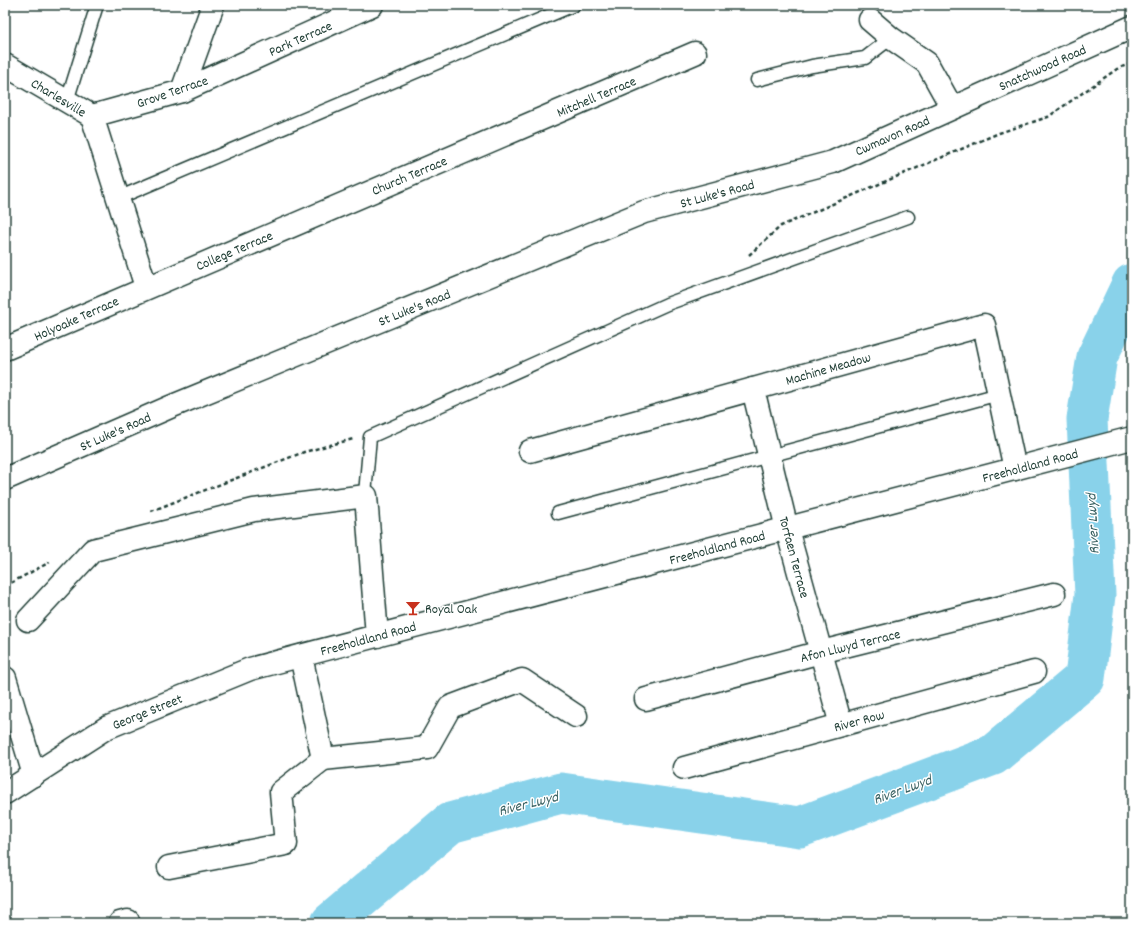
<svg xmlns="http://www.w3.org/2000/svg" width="1137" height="928" viewBox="0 0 1137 928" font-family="Dekko,sans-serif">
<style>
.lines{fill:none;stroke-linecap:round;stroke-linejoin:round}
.river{stroke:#89d2ea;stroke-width:41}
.service-casing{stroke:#1f3d34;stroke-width:15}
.minor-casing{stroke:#1f3d34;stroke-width:25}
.secondary-casing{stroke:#1f3d34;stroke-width:25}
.primary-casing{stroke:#1f3d34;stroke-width:25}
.path{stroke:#1f3d34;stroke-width:2.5;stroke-dasharray:4 3;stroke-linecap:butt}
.service{stroke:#fff;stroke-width:12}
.minor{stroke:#fff;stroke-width:22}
.secondary{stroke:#fff;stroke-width:22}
.primary{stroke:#fff;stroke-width:22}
.labels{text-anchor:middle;stroke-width:3;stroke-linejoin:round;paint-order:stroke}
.street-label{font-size:14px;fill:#1f3d34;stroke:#fff}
.poi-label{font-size:14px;fill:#1f3d34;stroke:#fff;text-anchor:start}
.water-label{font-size:15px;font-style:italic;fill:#3a6262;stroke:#fff}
</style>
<rect width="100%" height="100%" fill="#fff"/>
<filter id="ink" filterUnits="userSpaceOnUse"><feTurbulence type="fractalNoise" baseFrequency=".025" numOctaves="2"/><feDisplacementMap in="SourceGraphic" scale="8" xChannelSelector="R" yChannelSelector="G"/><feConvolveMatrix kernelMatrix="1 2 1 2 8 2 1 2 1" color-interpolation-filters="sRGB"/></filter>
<g filter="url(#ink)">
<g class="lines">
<path class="river" d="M 331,923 L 450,823 L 561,793 L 800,827 L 993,755 L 1085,678 L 1095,595 L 1087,419 L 1097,357 L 1132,284"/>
<g class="service-casing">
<g id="service">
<path d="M 757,80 L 812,66 L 865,58 L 891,38"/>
<path d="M 67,101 L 97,5"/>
<path d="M 118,198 L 574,5"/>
<path d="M 366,496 L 365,494 L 370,437 L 667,304 L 908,217"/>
<path d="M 558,513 L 999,394"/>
</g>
</g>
<g class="minor-casing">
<g id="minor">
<path d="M 870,20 L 891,38 L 927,63 L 952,108"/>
<path d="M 5,65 L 92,116"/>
<path d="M 182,91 L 213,5"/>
<path d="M 92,116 L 182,91 L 372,5"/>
<path d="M 92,116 L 146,287"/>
<path d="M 5,349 L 695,53"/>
<path d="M 753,389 L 787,529 L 841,725"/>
<path d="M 530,451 L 984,325 L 1015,469"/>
<path d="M 28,620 L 93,550 L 254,510 L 366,496 L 377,636"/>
<path d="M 301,656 L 323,759 L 427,748 L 450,707 L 522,680 L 576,716"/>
<path d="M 5,678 L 34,775"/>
<path d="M 646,699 L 821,652 L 1054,594"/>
<path d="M 684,768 L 1034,672"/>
<path d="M 169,867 L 286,844 L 281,792 L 323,759"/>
<path d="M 120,923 L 128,921"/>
</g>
</g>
<g class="secondary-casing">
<path id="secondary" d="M 5,793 L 106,728 L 250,669 L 1132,438"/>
</g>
<g class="primary-casing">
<path id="primary" d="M 5,479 L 170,407 L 644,212 L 833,162 L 1132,27"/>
</g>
<g class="path">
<path d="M 749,255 L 781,226 L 999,133 L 1048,117 L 1117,69 L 1132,63"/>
<path d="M 151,511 L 304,452 L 353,439"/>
<path d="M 5,586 L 50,562"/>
</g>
<use href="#service" class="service"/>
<use href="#minor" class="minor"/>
<use href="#secondary" class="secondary"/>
<use href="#primary" class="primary"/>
</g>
</g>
<defs>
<g id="bar-bare" transform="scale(1.2)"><path d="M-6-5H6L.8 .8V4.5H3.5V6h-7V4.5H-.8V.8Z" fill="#c8321e" stroke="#fff" stroke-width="2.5" paint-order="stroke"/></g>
</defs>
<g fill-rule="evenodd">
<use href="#bar-bare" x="413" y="608"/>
</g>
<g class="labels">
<g class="street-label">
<text transform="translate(300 38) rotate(-24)" y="5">Park Terrace</text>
<text transform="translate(1042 67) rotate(-24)" y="5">Snatchwood Road</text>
<text transform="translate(172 91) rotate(-19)" y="5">Grove Terrace</text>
<text transform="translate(596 96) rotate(-23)" y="5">Mitchell Terrace</text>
<text transform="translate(59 97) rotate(31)" y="5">Charlesville</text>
<text transform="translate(892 135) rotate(-24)" y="5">Cwmavon Road</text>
<text transform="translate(409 175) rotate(-23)" y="5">Church Terrace</text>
<text transform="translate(717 193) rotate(-15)" y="5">St Luke's Road</text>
<text transform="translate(234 250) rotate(-23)" y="5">College Terrace</text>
<text transform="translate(414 307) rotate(-22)" y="5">St Luke's Road</text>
<text transform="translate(76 318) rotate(-24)" y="5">Holyoake Terrace</text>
<text transform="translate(828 368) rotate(-16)" y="5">Machine Meadow</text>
<text transform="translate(115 431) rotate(-24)" y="5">St Luke's Road</text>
<text transform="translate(1030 465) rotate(-15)" y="5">Freeholdland Road</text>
<text transform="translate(717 547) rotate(-15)" y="5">Freeholdland Road</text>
<text transform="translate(795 557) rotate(75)" y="5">Torfaen Terrace</text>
<text transform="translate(368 638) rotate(-15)" y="5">Freeholdland Road</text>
<text transform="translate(850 645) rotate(-14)" y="5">Afon Llwyd Terrace</text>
<text transform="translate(147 711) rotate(-22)" y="5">George Street</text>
<text transform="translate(859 720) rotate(-15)" y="5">River Row</text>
</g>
<g class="poi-label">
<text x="425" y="613">Royal Oak</text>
</g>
<g class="water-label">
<text transform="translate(1092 524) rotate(-93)" y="5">River Lwyd</text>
<text transform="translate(902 789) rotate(-20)" y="5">River Lwyd</text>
<text transform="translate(528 803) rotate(-14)" y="5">River Lwyd</text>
</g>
</g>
<rect width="1137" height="928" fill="none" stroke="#fff" stroke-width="20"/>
<rect x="10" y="10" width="1117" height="908" fill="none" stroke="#1f3d34" stroke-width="1.5" filter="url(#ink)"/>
</svg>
